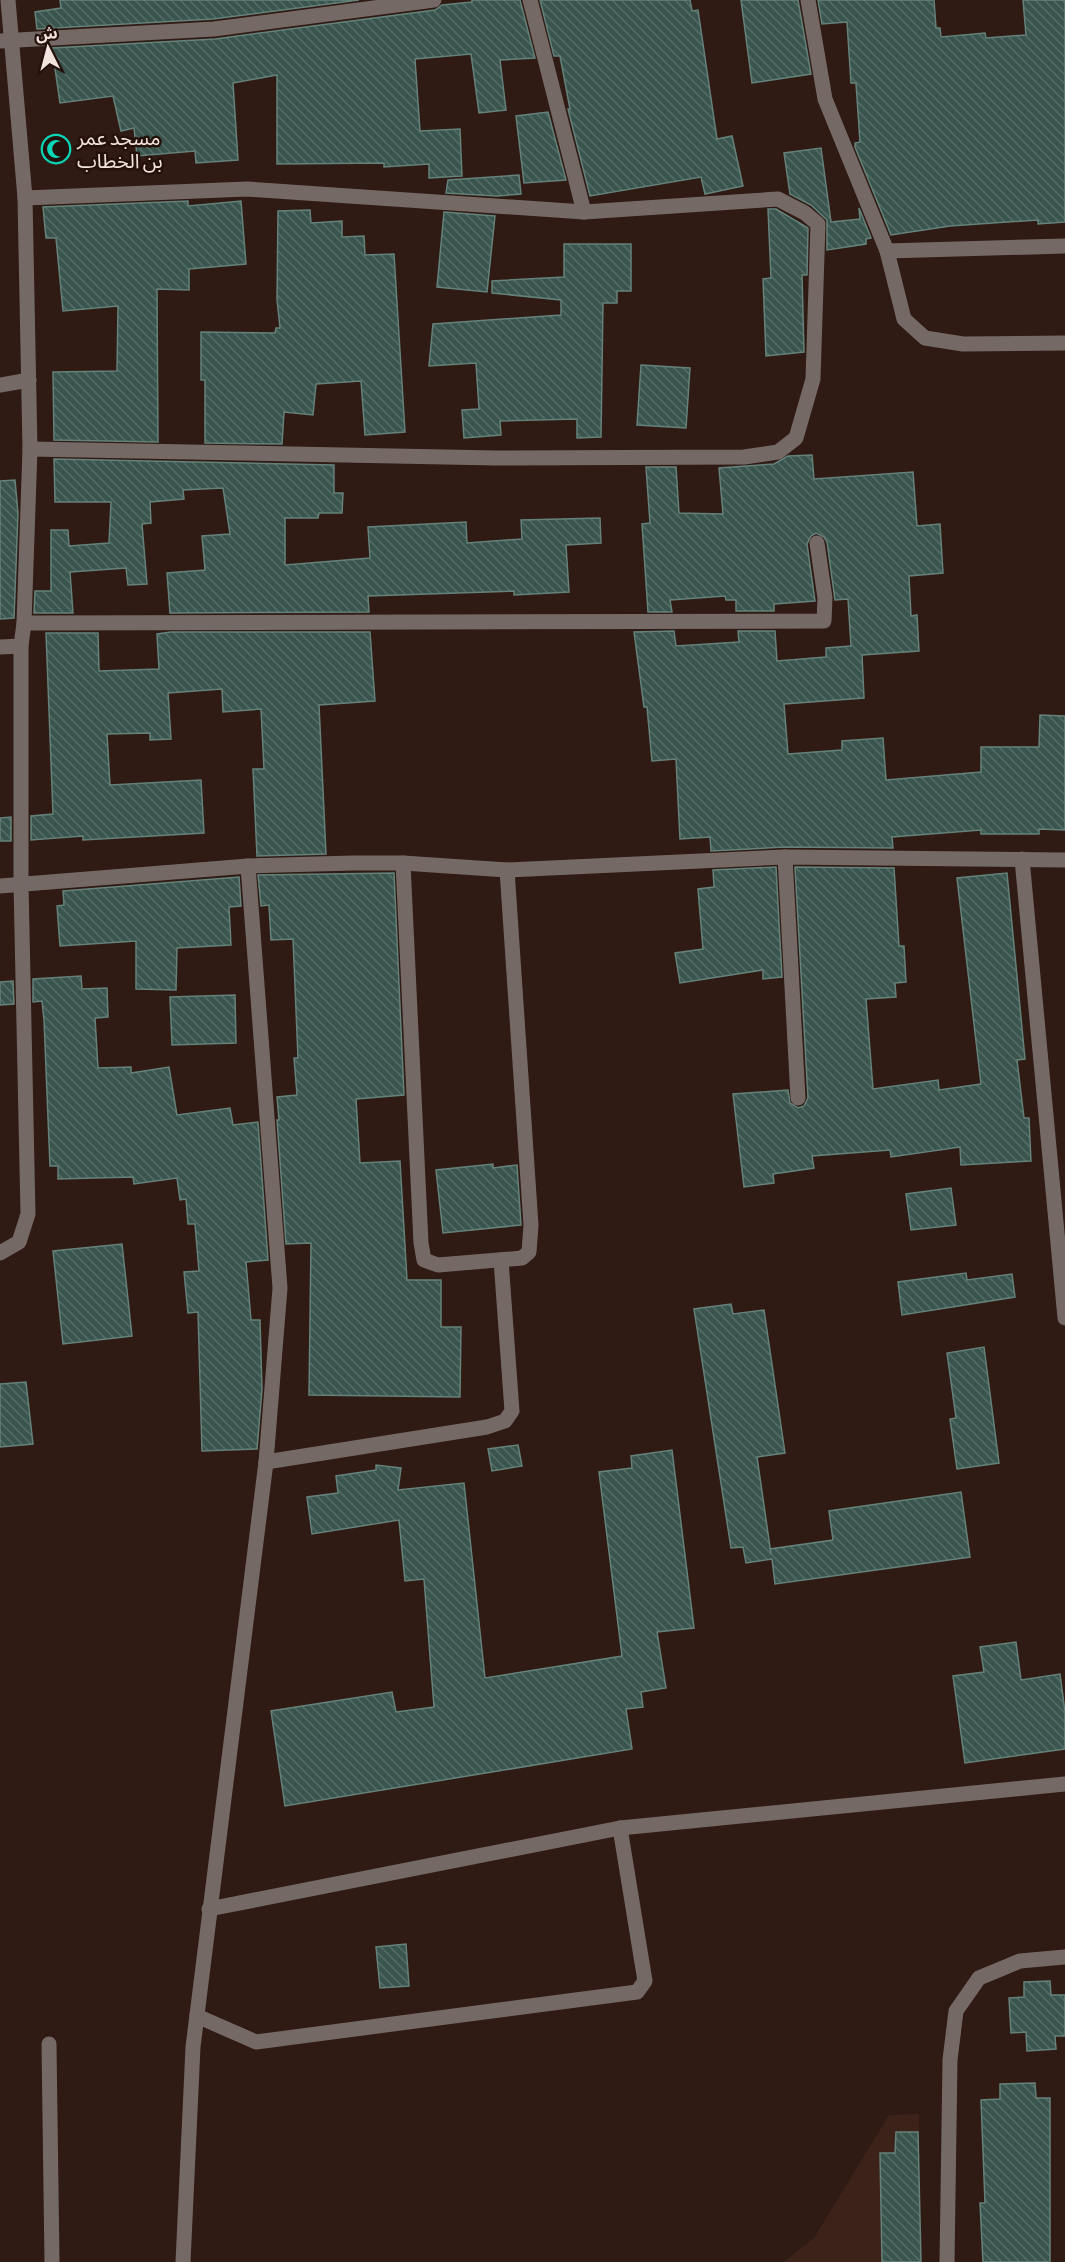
<svg xmlns="http://www.w3.org/2000/svg" width="1065" height="2262" viewBox="0 0 1065 2262" font-family="'Sofia Sans Condensed','Noto Sans Arabic',sans-serif">
<style>
.built{fill:#3d221a}
.building{fill:url(#building-back-hatch);stroke:#65827a;stroke-width:1.5}
.lines{fill:none;stroke-linecap:round;stroke-linejoin:round}
.minor{stroke:#756966;stroke-width:15}
.labels{text-anchor:middle;stroke-width:5;stroke-linejoin:round;paint-order:stroke}
.poi-label{font-size:20px;fill:#f2e3de;stroke:#25110b;text-anchor:start}
</style>
<defs>
<pattern id="building-back-hatch" width="6" height="6" patternUnits="userSpaceOnUse" patternTransform="scale(1.5)"><rect width="6" height="6" fill="#39554e"/><path d="M-1 5l2 2M0 0l6 6M5-1l2 2" fill="none" stroke="#566d67"/></pattern>
</defs>
<rect width="100%" height="100%" fill="#2f1a14"/>
<path class="built" d="M 919,2114 L 917,2262 L 784,2262 L 814,2238 L 889,2115 Z"/>
<g class="building">
<path d="M 60,0 L 359,0 L 213,19 L 37,29 L 35,12 L 61,8 Z"/>
<path d="M 472,0 L 520,0 L 535,58 L 500,60 L 506,110 L 479,113 L 471,54 L 415,59 L 420,131 L 460,129 L 462,176 L 429,178 L 429,164 L 384,167 L 384,163 L 277,164 L 277,75 L 233,83 L 238,160 L 196,163 L 195,151 L 137,156 L 134,128 L 121,131 L 113,96 L 60,103 L 52,48 L 215,39 L 435,10 L 442,5 L 472,2 Z"/>
<path d="M 540,0 L 690,0 L 692,11 L 698,10 L 717,139 L 732,136 L 743,186 L 705,194 L 701,177 L 590,196 L 568,109 L 570,109 L 560,56 L 554,56 Z"/>
<path d="M 741,0 L 798,0 L 811,74 L 752,83 Z"/>
<path d="M 818,0 L 934,0 L 936,28 L 940,28 L 941,37 L 985,33 L 986,38 L 1026,35 L 1023,0 L 1065,0 L 1065,222 L 1038,224 L 1038,220 L 950,226 L 891,235 L 855,147 L 855,143 L 860,142 L 856,83 L 851,83 L 847,22 L 822,24 Z"/>
<path d="M 548,112 L 566,180 L 524,183 L 516,116 Z"/>
<path d="M 821,148 L 831,222 L 860,219 L 859,208 L 871,238 L 866,239 L 866,244 L 827,250 L 827,220 L 811,205 L 790,194 L 784,153 Z"/>
<path d="M 519,175 L 521,194 L 497,196 L 446,193 L 448,180 Z"/>
<path d="M 188,201 L 188,206 L 241,201 L 246,264 L 189,269 L 189,290 L 157,289 L 158,442 L 54,440 L 53,372 L 117,371 L 118,306 L 63,311 L 56,238 L 46,238 L 43,207 Z"/>
<path d="M 768,209 L 776,209 L 808,228 L 807,275 L 802,275 L 804,352 L 766,356 L 763,279 L 771,278 Z"/>
<path d="M 310,210 L 311,223 L 342,221 L 342,237 L 364,236 L 365,255 L 394,254 L 405,432 L 365,435 L 361,381 L 316,384 L 313,415 L 284,412 L 282,444 L 205,443 L 205,380 L 201,380 L 201,332 L 275,333 L 276,328 L 280,328 L 277,299 L 278,211 Z"/>
<path d="M 444,212 L 495,216 L 487,292 L 437,287 Z"/>
<path d="M 564,244 L 631,244 L 631,291 L 617,291 L 617,303 L 603,303 L 601,437 L 577,438 L 577,419 L 500,421 L 501,435 L 464,438 L 462,410 L 479,409 L 476,363 L 429,366 L 433,324 L 561,315 L 561,300 L 492,293 L 492,281 L 564,277 Z"/>
<path d="M 641,365 L 690,368 L 686,428 L 637,425 Z"/>
<path d="M 812,455 L 814,479 L 913,472 L 917,526 L 940,524 L 943,573 L 909,576 L 911,616 L 917,615 L 919,651 L 862,655 L 864,698 L 784,704 L 788,754 L 842,750 L 842,741 L 883,738 L 886,780 L 981,772 L 981,747 L 1039,747 L 1040,715 L 1065,716 L 1065,830 L 1039,829 L 1039,834 L 981,834 L 981,830 L 892,837 L 893,848 L 785,847 L 711,851 L 710,837 L 680,839 L 676,759 L 652,761 L 647,707 L 644,707 L 634,632 L 674,631 L 676,646 L 739,642 L 738,631 L 775,631 L 777,661 L 826,657 L 826,648 L 851,646 L 848,599 L 835,600 L 827,542 L 824,537 L 816,533 L 811,536 L 807,544 L 815,601 L 774,604 L 774,611 L 736,611 L 736,600 L 726,600 L 725,596 L 670,600 L 672,612 L 648,612 L 642,524 L 650,523 L 646,467 L 676,467 L 679,513 L 723,514 L 719,468 L 774,464 L 788,456 Z"/>
<path d="M 54,459 L 334,465 L 334,493 L 343,493 L 342,513 L 319,513 L 318,518 L 285,518 L 285,565 L 370,558 L 368,527 L 466,522 L 467,543 L 522,539 L 521,520 L 600,518 L 601,543 L 566,545 L 569,592 L 514,595 L 514,591 L 368,596 L 369,612 L 170,613 L 167,573 L 205,570 L 202,536 L 230,534 L 223,488 L 183,490 L 184,499 L 150,502 L 151,523 L 142,524 L 147,584 L 128,585 L 126,568 L 70,572 L 73,613 L 34,613 L 35,591 L 51,591 L 51,530 L 68,530 L 69,546 L 109,543 L 111,502 L 55,502 Z"/>
<path d="M 15,480 L 18,513 L 14,618 L 0,619 L 0,481 Z"/>
<path d="M 171,632 L 370,632 L 375,701 L 319,705 L 326,854 L 257,856 L 253,769 L 264,769 L 261,709 L 223,712 L 222,689 L 168,693 L 171,739 L 150,740 L 150,733 L 107,734 L 110,785 L 201,780 L 204,833 L 83,840 L 83,836 L 31,840 L 31,816 L 53,814 L 46,633 L 98,633 L 99,671 L 159,669 L 157,634 Z"/>
<path d="M 11,817 L 11,841 L 0,841 L 0,818 Z"/>
<path d="M 776,867 L 782,977 L 763,979 L 763,970 L 680,983 L 675,953 L 703,949 L 698,889 L 714,887 L 713,870 Z"/>
<path d="M 795,867 L 894,868 L 899,946 L 904,946 L 906,982 L 895,983 L 896,997 L 866,999 L 873,1089 L 938,1080 L 939,1090 L 981,1084 L 957,878 L 1007,873 L 1025,1059 L 1017,1060 L 1024,1118 L 1029,1118 L 1031,1161 L 961,1165 L 960,1147 L 891,1157 L 890,1150 L 812,1156 L 814,1168 L 773,1174 L 774,1183 L 744,1187 L 733,1094 L 788,1090 L 790,1103 L 798,1108 L 804,1106 L 808,1098 Z"/>
<path d="M 394,873 L 404,1095 L 356,1099 L 360,1163 L 400,1161 L 407,1280 L 441,1280 L 441,1327 L 461,1327 L 460,1397 L 309,1395 L 311,1243 L 286,1244 L 277,1120 L 279,1120 L 277,1097 L 297,1095 L 294,1058 L 298,1058 L 293,939 L 271,940 L 269,905 L 261,906 L 258,875 Z"/>
<path d="M 239,877 L 241,906 L 229,907 L 231,945 L 177,948 L 176,990 L 136,989 L 136,941 L 60,946 L 57,906 L 64,905 L 63,891 Z"/>
<path d="M 81,976 L 82,989 L 107,988 L 108,1017 L 95,1018 L 98,1068 L 131,1067 L 131,1073 L 169,1067 L 177,1115 L 230,1108 L 233,1125 L 258,1122 L 268,1260 L 246,1262 L 251,1320 L 260,1320 L 262,1389 L 257,1449 L 202,1451 L 198,1312 L 188,1313 L 184,1272 L 199,1271 L 195,1224 L 188,1224 L 186,1199 L 180,1200 L 177,1178 L 134,1184 L 133,1177 L 58,1179 L 58,1166 L 50,1166 L 44,1020 L 42,1001 L 33,1002 L 33,979 Z"/>
<path d="M 13,981 L 14,1004 L 0,1005 L 0,982 Z"/>
<path d="M 235,995 L 236,1043 L 172,1045 L 170,997 Z"/>
<path d="M 493,1164 L 493,1168 L 517,1165 L 521,1225 L 443,1233 L 436,1170 Z"/>
<path d="M 951,1188 L 956,1225 L 911,1230 L 906,1194 Z"/>
<path d="M 122,1244 L 132,1336 L 63,1344 L 53,1251 Z"/>
<path d="M 966,1273 L 967,1280 L 1012,1274 L 1015,1297 L 902,1315 L 898,1282 Z"/>
<path d="M 731,1304 L 733,1314 L 764,1310 L 785,1453 L 757,1457 L 771,1554 L 770,1549 L 833,1540 L 829,1511 L 961,1492 L 970,1557 L 775,1584 L 772,1559 L 746,1563 L 743,1547 L 731,1548 L 694,1309 Z"/>
<path d="M 984,1347 L 999,1463 L 957,1469 L 950,1419 L 956,1418 L 947,1353 Z"/>
<path d="M 26,1382 L 33,1444 L 0,1447 L 0,1384 Z"/>
<path d="M 518,1445 L 522,1466 L 492,1471 L 488,1449 Z"/>
<path d="M 672,1450 L 694,1628 L 657,1632 L 666,1688 L 641,1692 L 643,1707 L 626,1709 L 632,1749 L 285,1806 L 271,1711 L 392,1692 L 396,1712 L 434,1707 L 424,1579 L 405,1581 L 399,1520 L 312,1534 L 307,1497 L 338,1493 L 336,1476 L 376,1470 L 376,1465 L 401,1468 L 398,1490 L 464,1483 L 485,1678 L 622,1656 L 599,1472 L 632,1468 L 631,1456 Z"/>
<path d="M 1016,1642 L 1021,1680 L 1060,1674 L 1065,1712 L 1065,1749 L 965,1763 L 953,1676 L 984,1672 L 980,1647 Z"/>
<path d="M 406,1944 L 409,1986 L 380,1988 L 376,1947 Z"/>
<path d="M 1050,1981 L 1051,1995 L 1065,1995 L 1065,2036 L 1055,2036 L 1056,2049 L 1027,2051 L 1026,2032 L 1011,2033 L 1009,1998 L 1024,1997 L 1024,1982 Z"/>
<path d="M 1035,2083 L 1036,2098 L 1050,2098 L 1050,2262 L 983,2262 L 980,2203 L 985,2203 L 981,2100 L 1000,2099 L 1000,2084 Z"/>
<path d="M 896,2132 L 918,2132 L 921,2262 L 882,2262 L 880,2153 L 895,2153 Z"/>
</g>
<g class="lines">
<g class="minor">
<path d="M 530,0 L 584,212"/>
<path d="M 808,0 L 825,99 L 887,251 L 904,319 L 925,338 L 963,344 L 1065,343"/>
<path d="M 0,41 L 214,29 L 434,0"/>
<path d="M 25,198 L 247,189 L 584,212 L 778,199 L 805,213 L 818,224 L 813,379 L 796,438 L 778,452 L 744,457 L 496,458 L 30,449"/>
<path d="M 887,251 L 1065,246"/>
<path d="M 0,385 L 29,380"/>
<path d="M 24,623 L 824,621 L 825,598 L 817,543"/>
<path d="M 0,647 L 21,646"/>
<path d="M 785,857 L 798,1098"/>
<path d="M 1022,859 L 1065,1318"/>
<path d="M 403,863 L 421,1243 L 424,1260 L 438,1265 L 522,1258 L 529,1252 L 531,1225 L 507,870"/>
<path d="M 0,886 L 248,866 L 353,863 L 403,863 L 507,870 L 785,857 L 1065,860"/>
<path d="M 0,1253 L 19,1242 L 28,1214 L 21,884 L 21,646 L 24,623 L 30,449 L 25,198 L 8,0"/>
<path d="M 266,1462 L 487,1427 L 505,1421 L 512,1411 L 501,1260"/>
<path d="M 209,1909 L 620,1828 L 1065,1784"/>
<path d="M 197,2016 L 256,2042 L 637,1992 L 645,1981 L 620,1828"/>
<path d="M 49,2044 L 52,2262"/>
<path d="M 183,2262 L 193,2047 L 266,1462 L 280,1288 L 248,866"/>
<path d="M 947,2262 L 950,2060 L 956,2011 L 979,1978 L 1020,1961 L 1065,1957"/>
</g>
</g>
<defs>
<g id="mosque-ring" transform="scale(1.5)"><circle r="9.5" fill="#25110b" stroke="#0ad5b5" stroke-width="1.5"/><path d="M3.5-4.9A6 6 0 1 0 3.5 4.9A5 5 0 1 1 3.5-4.9Z" fill="#0ad5b5"/></g>
</defs>
<g fill-rule="evenodd">
<use href="#mosque-ring" x="56" y="149"/>
</g>
<g class="labels">
<g class="poi-label">
<text x="77" y="145">مسجد عمر<tspan x="77" dy="23">بن الخطاب</tspan></text>
</g>
</g>
<g transform="translate(48 48) rotate(354)" stroke="#25110b" stroke-width="4.5" paint-order="stroke">
<path d="M0-4.5L10 22L0 15L-10 22Z" fill="#f2e3de"/>
<text y="-9" font-size="16" font-weight="bold" text-anchor="middle" fill="#f2e3de">ش</text>
</g>
</svg>
